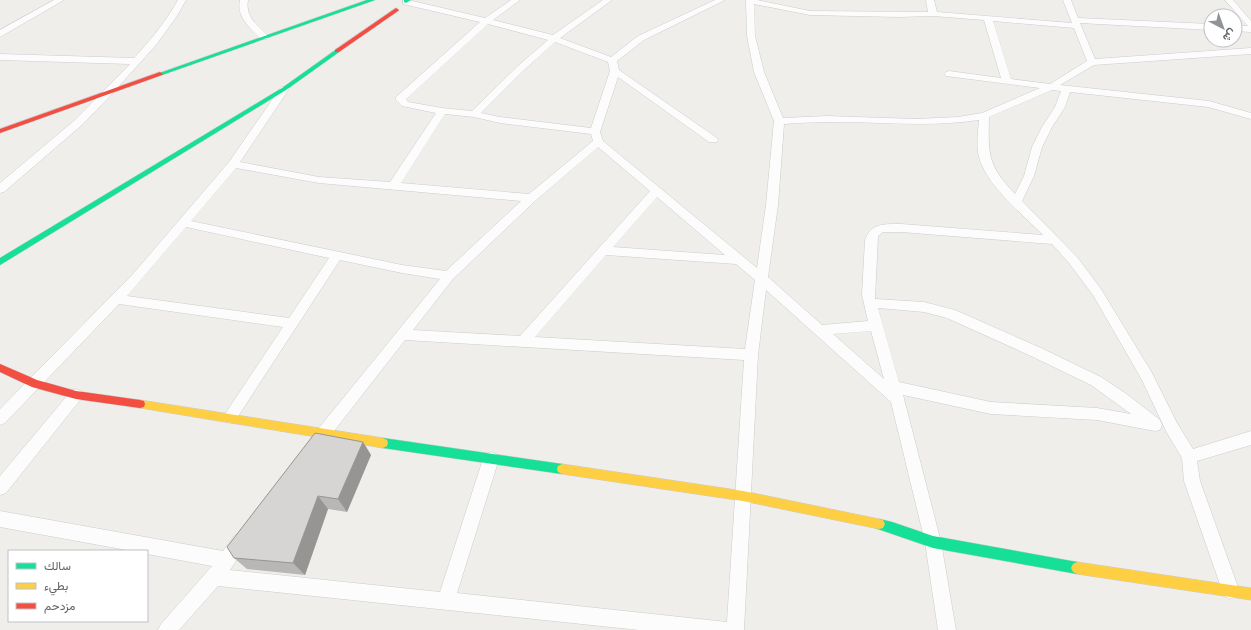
<svg xmlns="http://www.w3.org/2000/svg" width="1251" height="630" viewBox="0 0 1251 630" font-family="'Asap Condensed',Vazirmatn,sans-serif">
<style>
.lines{fill:none;stroke-linecap:round;stroke-linejoin:round}
.street-casing{stroke:#cbcccc;stroke-width:1}
.fast-casing{stroke:#cacacb;stroke-width:1}
.slow-casing{stroke:#cacacb;stroke-width:1}
.jam-casing{stroke:#cacacb;stroke-width:1}
.street{fill:#fdfcfc;fill-rule:evenodd}
.fast{fill:#16e098;fill-rule:evenodd}
.slow{fill:#ffcf43;fill-rule:evenodd}
.jam{fill:#f24e42;fill-rule:evenodd}
.wall{fill:#b8b7b5}
.shaded-wall{fill:#969594}
.building{fill:#d6d5d3;stroke:#969594}
</style>
<rect width="100%" height="100%" fill="#efeeea"/>
<g class="lines">
<g class="street-casing">
<g id="street">
<path d="M 54,0 L 64,0 L 0,37 L 0,30 Z"/>
<path d="M 178,0 L 186,0 L 177,16 L 156,45 L 110,96 L 83,124 L 4,192 L 0,193 L 0,183 L 75,120 L 130,64 L 0,60 L 0,54 L 134,58 C 151,40 166,21 178,0 Z"/>
<path d="M 240,0 L 248,0 C 245,16 257,25 267,35 L 268,37 L 267,39 L 261,39 C 250,28 236,17 240,0 Z"/>
<path d="M 403,0 L 408,0 L 485,18 L 511,0 L 520,0 L 493,20 L 553,35 L 603,0 L 612,0 L 560,38 L 611,57 L 638,36 L 715,0 L 725,0 L 644,40 L 617,61 L 619,70 L 717,138 L 718,140 L 717,142 L 709,142 L 618,77 L 600,132 L 603,141 L 757,268 L 766,205 L 774,121 L 754,72 L 747,36 L 746,0 L 757,0 L 810,11 L 928,12 L 926,0 L 934,0 L 937,12 L 1072,23 L 1063,0 L 1071,0 L 1078,18 L 1211,24 L 1211,30 L 1080,23 L 1095,59 L 1251,48 L 1251,54 L 1094,65 L 1060,85 L 1209,101 L 1251,113 L 1251,119 L 1208,107 L 1070,92 L 1065,107 L 1052,127 L 1042,147 L 1034,176 L 1022,201 L 1077,257 L 1101,289 L 1152,373 L 1177,423 L 1193,449 L 1251,431 L 1251,445 L 1197,461 L 1200,481 L 1239,590 L 1236,596 L 1230,599 L 1224,596 L 1184,481 L 1182,458 L 1167,433 L 1142,380 L 1093,295 L 1069,263 L 1052,244 L 901,232 L 883,232 L 878,236 L 875,299 L 924,302 L 955,310 L 1041,348 L 1101,377 L 1128,395 L 1160,420 L 1162,425 L 1160,430 L 1155,431 L 1097,420 L 991,414 L 903,395 L 941,542 L 956,630 L 938,630 L 925,542 L 891,402 L 766,290 L 758,355 L 744,630 L 639,630 L 218,586 L 179,630 L 158,630 L 161,624 L 212,566 L 147,554 L 147,551 L 132,551 L 0,527 L 0,511 L 223,551 L 235,535 L 241,533 L 247,535 L 249,541 L 230,570 L 440,592 L 483,459 L 486,454 L 491,452 L 496,454 L 499,459 L 457,593 L 727,622 L 744,360 L 405,340 L 324,444 L 319,446 L 314,444 L 312,439 L 314,434 L 440,279 L 402,273 L 340,260 L 235,421 L 230,423 L 225,421 L 223,417 L 283,327 L 119,304 L 5,423 L 0,425 L 0,409 L 133,274 L 229,162 L 281,87 L 287,87 L 289,89 L 240,162 L 319,177 L 390,182 L 436,113 L 402,106 L 396,100 L 396,97 L 480,22 L 403,4 ZM 754,4 L 810,15 L 898,17 L 933,16 L 984,20 L 1001,78 L 949,71 L 946,72 L 944,74 L 946,76 L 1040,88 L 982,113 L 958,117 L 916,119 L 827,116 L 783,118 L 764,72 L 755,36 ZM 993,21 L 1074,28 L 1087,61 L 1050,84 L 1011,79 ZM 488,24 L 548,40 L 519,65 L 472,111 L 442,108 L 408,102 L 406,99 ZM 555,42 L 608,62 L 610,71 L 591,128 L 500,117 L 481,113 L 525,69 ZM 1052,90 L 1061,91 L 1055,107 L 1042,127 L 1032,147 L 1024,176 L 1015,194 C 988,165 988,156 989,117 ZM 445,114 L 474,117 L 500,123 L 591,134 L 593,141 L 529,194 L 401,183 ZM 979,120 C 978,132 976,145 979,157 C 986,185 1023,215 1043,235 L 901,224 C 885,224 871,223 865,240 L 862,295 L 868,321 L 822,325 L 768,277 L 778,205 L 784,124 C 798,123 812,122 826,122 C 878,121 928,128 979,120 ZM 598,147 L 650,191 L 520,336 L 413,330 L 453,279 L 535,201 ZM 236,168 L 319,183 L 521,201 L 446,271 L 402,265 L 191,221 ZM 657,197 L 725,255 L 613,247 ZM 186,227 L 329,258 L 289,318 L 127,296 ZM 606,255 L 736,264 L 755,280 L 745,349 L 535,337 ZM 878,308 L 924,312 L 947,318 L 1031,356 L 1091,385 L 1131,414 L 1097,408 L 991,402 L 899,382 ZM 871,331 L 884,379 L 833,334 Z"/>
<path d="M 1225,0 L 1233,0 L 1251,21 L 1251,32 L 1235,31 L 1235,25 L 1248,26 Z"/>
<path d="M 76,389 L 81,391 L 83,395 L 81,399 L 6,493 L 0,495 L 0,476 L 71,391 Z"/>
</g>
</g>
<g class="fast-casing">
<g id="fast">
<path d="M 367,0 L 375,0 L 162,75 L 157,74 Z"/>
<path d="M 404,0 L 411,0 L 406,3 L 404,2 Z"/>
<path d="M 337,49 L 340,51 L 339,52 L 286,90 L 0,265 L 0,258 L 282,88 Z"/>
<path d="M 383,438 L 562,464 L 566,466 L 567,469 L 566,472 L 562,474 L 383,448 L 379,446 L 378,443 L 379,440 Z"/>
<path d="M 879,519 L 892,522 L 933,536 L 1077,562 L 1081,564 L 1083,568 L 1081,572 L 1077,574 L 933,548 L 875,528 L 873,524 L 875,520 Z"/>
</g>
</g>
<g class="slow-casing">
<g id="slow">
<path d="M 140,400 L 383,438 L 387,440 L 388,443 L 387,446 L 383,448 L 140,408 L 136,407 L 135,404 L 136,401 Z"/>
<path d="M 562,464 L 743,491 L 879,519 L 883,520 L 885,524 L 883,528 L 879,529 L 743,501 L 562,474 L 558,472 L 557,469 L 558,466 Z"/>
<path d="M 1077,562 L 1251,588 L 1251,600 L 1077,574 L 1073,572 L 1071,568 L 1073,564 Z"/>
</g>
</g>
<g class="jam-casing">
<g id="jam">
<path d="M 396,8 L 399,10 L 398,11 L 339,52 L 335,52 L 335,50 Z"/>
<path d="M 160,72 L 163,74 L 162,75 L 0,133 L 0,129 Z"/>
<path d="M 0,364 L 37,380 L 76,391 L 140,400 L 144,401 L 145,404 L 144,407 L 140,408 L 76,399 L 32,387 L 0,372 Z"/>
</g>
</g>
<use href="#street" class="street"/>
<use href="#fast" class="fast"/>
<use href="#slow" class="slow"/>
<use href="#jam" class="jam"/>
</g>
<path class="wall" d="M 363,442 L 371,455 L 347,512 L 328,509 L 305,575 L 247,569 L 234,558 Z"/>
<g class="shaded-wall">
<path d="M 363,442 L 371,455 L 347,512 L 338,499 Z"/>
<path d="M 318,496 L 328,509 L 305,575 L 293,563 Z"/>
</g>
<path class="building" d="M 315,433 L 363,442 L 338,499 L 318,496 L 293,563 L 234,558 L 227,547 Z"/>
<rect x="8" y="550" width="140" height="72" fill="#ffffff" stroke="#bfc1c3"/>
<rect x="16" y="563" width="20" height="6" fill="#16e098" stroke="#bfc1c3"/>
<text x="44" y="570" font-size="12" fill="#5f6368">سالك</text>
<rect x="16" y="583" width="20" height="6" fill="#ffcf43" stroke="#bfc1c3"/>
<text x="44" y="590" font-size="12" fill="#5f6368">بطيء</text>
<rect x="16" y="603" width="20" height="6" fill="#f24e42" stroke="#bfc1c3"/>
<text x="44" y="610" font-size="12" fill="#5f6368">مزدحم</text>
<g transform="translate(1223 28) rotate(139)"><circle r="19" fill="#ffffff" stroke="#bfc1c3"/>
<path d="M0-3L7 15L0 10L-7 15Z" fill="#919496"/>
<text y="-6" font-size="11" font-weight="bold" text-anchor="middle" fill="#5f6368">ش</text>
</g>
</svg>
